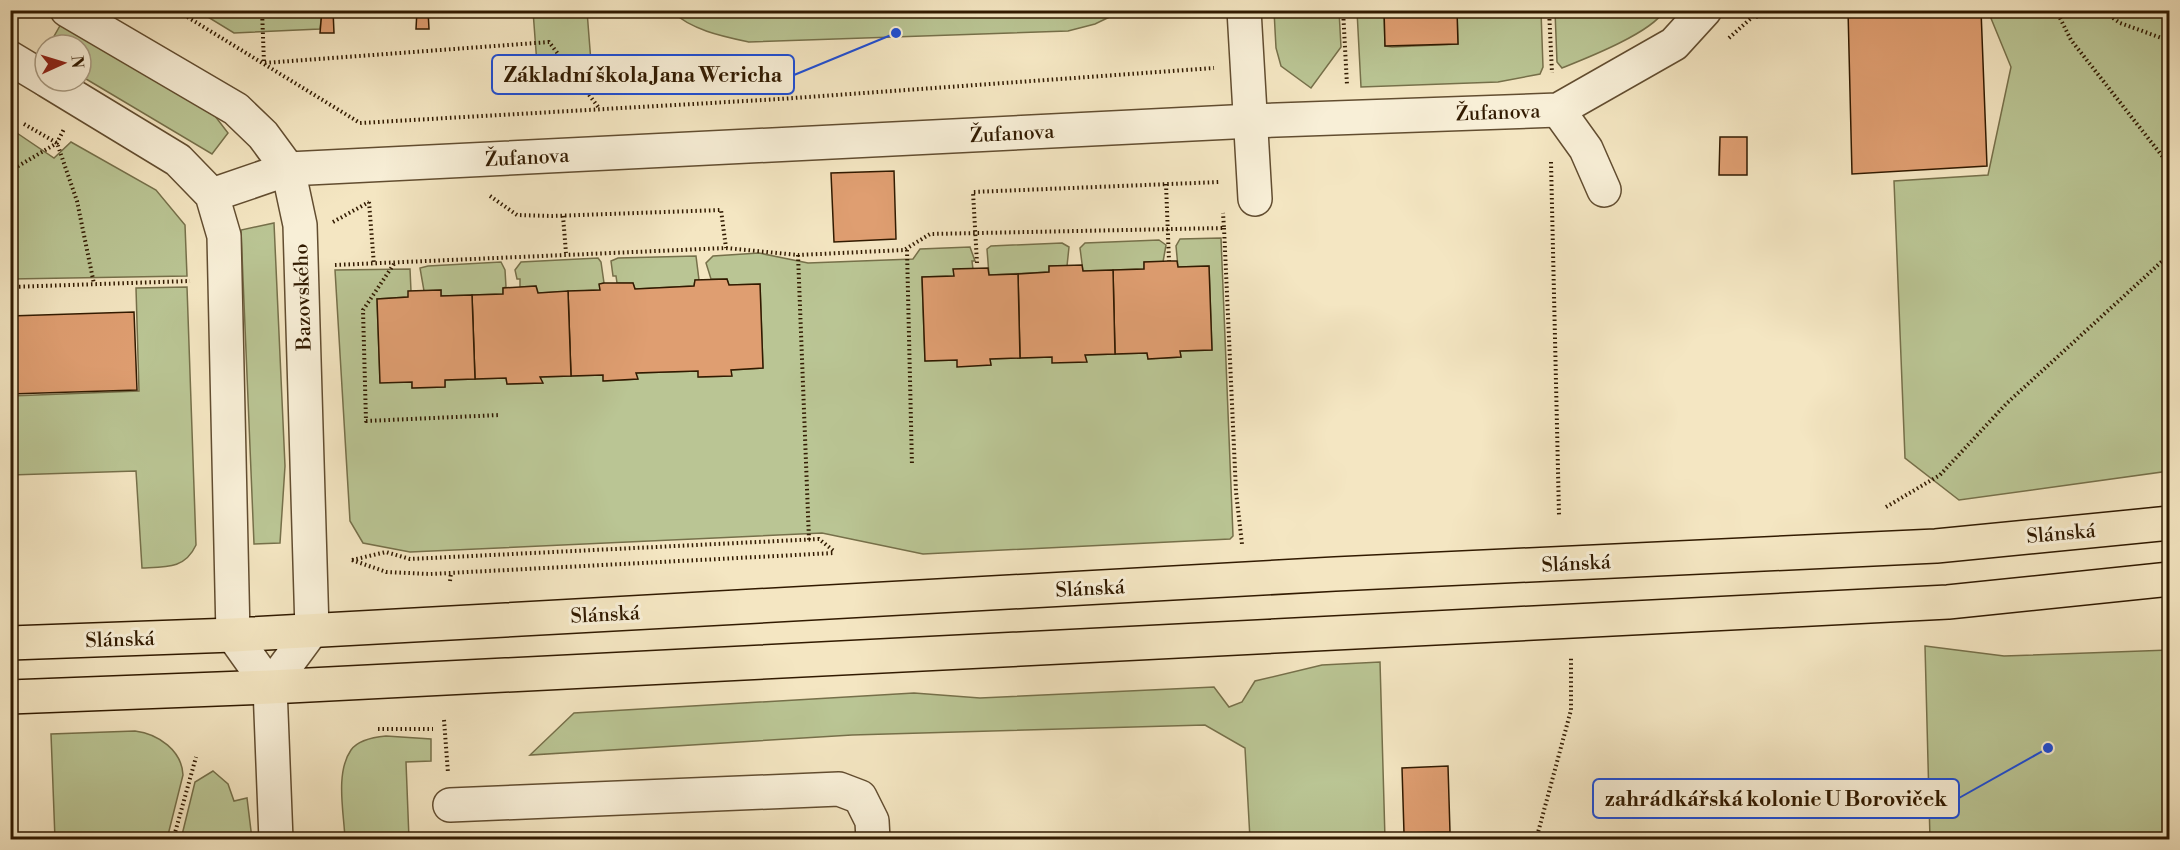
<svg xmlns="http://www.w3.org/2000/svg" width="2180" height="850" viewBox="0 0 2180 850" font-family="'Libre Bodoni',serif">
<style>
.green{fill:#bac594;stroke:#76704a;stroke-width:1.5}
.building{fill:#df9e71;stroke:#311a00;stroke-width:1.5}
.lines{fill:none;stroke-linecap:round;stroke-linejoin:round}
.minor-casing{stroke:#624d30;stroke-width:36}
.major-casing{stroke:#311a00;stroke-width:36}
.path{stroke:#311a00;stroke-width:4;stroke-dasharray:1.5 3;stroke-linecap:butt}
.minor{stroke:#f8efd7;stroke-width:33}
.major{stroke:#f4e6c2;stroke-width:33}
.labels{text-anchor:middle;stroke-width:6;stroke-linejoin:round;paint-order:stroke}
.street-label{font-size:20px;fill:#311a00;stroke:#f8efd7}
.leader{fill:none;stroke:#1d4ed8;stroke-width:2}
.callout-dot{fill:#1d4ed8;stroke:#f8efd7;stroke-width:2}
.callout{fill:#f8efd7;stroke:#1d4ed8;stroke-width:2}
.callout-label{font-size:21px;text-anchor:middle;font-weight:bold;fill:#311a00}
</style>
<rect width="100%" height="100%" fill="#f4e6c2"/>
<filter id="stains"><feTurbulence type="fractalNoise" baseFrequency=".00333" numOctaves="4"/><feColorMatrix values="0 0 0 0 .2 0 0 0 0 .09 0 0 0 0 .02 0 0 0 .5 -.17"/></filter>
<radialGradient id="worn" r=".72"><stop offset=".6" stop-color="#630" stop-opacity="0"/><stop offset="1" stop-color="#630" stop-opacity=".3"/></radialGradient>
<g class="green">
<path d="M 198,11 L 322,11 L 320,29 L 234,33 Z"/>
<path d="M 533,11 L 587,11 L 593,88 L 539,91 Z"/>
<path d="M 671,11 L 1122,11 L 1095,24 L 1068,31 L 749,42 C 721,36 692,30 671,11 Z"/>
<path d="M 1274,11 L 1339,11 L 1341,47 L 1311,88 L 1281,66 L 1276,48 Z"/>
<path d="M 1357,11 L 1384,11 L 1385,46 L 1392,47 L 1458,44 L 1457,11 L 1541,11 L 1543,67 L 1540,74 L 1498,82 L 1361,87 Z"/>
<path d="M 1555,11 L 1555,10 L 1664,11 C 1651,33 1587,58 1562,68 L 1557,62 Z"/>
<path d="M 1988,11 L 2169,11 L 2169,471 L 1959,500 L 1905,458 L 1894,181 L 1988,175 L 2011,67 Z"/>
<path d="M 61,24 L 215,116 L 228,133 L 212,154 L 81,76 L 81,45 L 49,45 Z"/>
<path d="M 11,129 L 54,158 L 71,142 L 156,190 L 185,225 L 187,276 L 11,279 Z"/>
<path d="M 274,223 L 285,466 L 280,543 L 254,544 L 241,230 Z"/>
<path d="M 1221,238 L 1233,536 L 1230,539 L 923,554 L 822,533 L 410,552 L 363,543 L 350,521 L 335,270 L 410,269 L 411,291 L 408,297 L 377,299 L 380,382 L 412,382 L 412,388 L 445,387 L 445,380 L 506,378 L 507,384 L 542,383 L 540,377 L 603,375 L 604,381 L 637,379 L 636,373 L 698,371 L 699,377 L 731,376 L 731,370 L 763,368 L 760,284 L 729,285 L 727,279 L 711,279 L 706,263 L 713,256 L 759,253 L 808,263 L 913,259 L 920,249 L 970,247 L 975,261 L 972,261 L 973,269 L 954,270 L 954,276 L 922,277 L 925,361 L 957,360 L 991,365 L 990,359 L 1052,357 L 1086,361 L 1085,355 L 1147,353 L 1148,359 L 1181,357 L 1180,351 L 1212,350 L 1209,266 L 1178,267 L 1176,246 L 1180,239 Z"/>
<path d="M 1159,240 L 1166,245 L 1163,262 L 1144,262 L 1144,269 L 1083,271 L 1080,248 L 1085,243 Z"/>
<path d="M 1062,243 L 1069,247 L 1067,266 L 1049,266 L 1049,272 L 989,275 L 987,249 L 991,246 Z"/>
<path d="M 696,256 L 699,280 L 695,280 L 694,286 L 635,289 L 633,283 L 617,283 L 616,276 L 613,276 L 611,261 L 618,258 Z"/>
<path d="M 598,258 L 601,262 L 604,283 L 600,284 L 600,290 L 538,293 L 536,286 L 520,287 L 520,279 L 517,279 L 515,270 L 521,262 Z"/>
<path d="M 501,262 L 505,270 L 506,287 L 503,288 L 503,294 L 441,296 L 441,290 L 424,291 L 420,268 L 428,266 Z"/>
<path d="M 187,287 L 196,545 C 185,569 166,567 142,568 L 136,471 L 11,475 L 11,396 L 139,391 L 136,288 Z"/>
<path d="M 1925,646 L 2004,656 L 2169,650 L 2169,839 L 1930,839 Z"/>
<path d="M 1380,662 L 1385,839 L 1250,839 L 1245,748 L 1205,725 L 852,735 L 530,755 L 574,713 L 914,693 L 980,698 L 1214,687 L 1229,707 L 1242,702 L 1255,681 L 1322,665 Z"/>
<path d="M 135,731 C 159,734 182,751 183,775 L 167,839 L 55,839 L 51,734 Z"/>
<path d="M 386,736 L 431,739 L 431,761 L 406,762 L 409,839 L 345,839 C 344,813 335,773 351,750 C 358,740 375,737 386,736 Z"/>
<path d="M 213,771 L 228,784 L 234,801 L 247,798 L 252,839 L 181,839 L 195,782 Z"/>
</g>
<g class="building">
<path d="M 322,10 L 333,10 L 334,33 L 320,33 Z"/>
<path d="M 417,10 L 428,10 L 429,29 L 416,29 Z"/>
<path d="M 1384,10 L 1457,10 L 1458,44 L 1385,46 Z"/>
<path d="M 1848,10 L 1981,10 L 1987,166 L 1852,174 Z"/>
<path d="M 1720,137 L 1747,137 L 1747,175 L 1719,175 Z"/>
<path d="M 894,171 L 896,239 L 834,242 L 831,173 Z"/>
<path d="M 1169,261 L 1177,261 L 1178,267 L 1209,266 L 1212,350 L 1180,351 L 1181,357 L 1148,359 L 1147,353 L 1115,354 L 1113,270 L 1144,269 L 1144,262 Z"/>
<path d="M 1082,265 L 1083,271 L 1113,270 L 1115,354 L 1085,355 L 1087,362 L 1052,363 L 1052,357 L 1020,358 L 1018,274 L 1049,272 L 1049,266 Z"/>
<path d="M 988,268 L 989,275 L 1018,274 L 1020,358 L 990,359 L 991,365 L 957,367 L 957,360 L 925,361 L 922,277 L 954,276 L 953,269 Z"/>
<path d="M 727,279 L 729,285 L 760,284 L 763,368 L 731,370 L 732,376 L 698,377 L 698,371 L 636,373 L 638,379 L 603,381 L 603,375 L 571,376 L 568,291 L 600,290 L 599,284 L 604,283 L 633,283 L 635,289 L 694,286 L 695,280 Z"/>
<path d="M 536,286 L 538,293 L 568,291 L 571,376 L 540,377 L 543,383 L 507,384 L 506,378 L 475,379 L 472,295 L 503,294 L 503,288 Z"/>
<path d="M 441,290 L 441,296 L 472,295 L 475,379 L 445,380 L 445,387 L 412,388 L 412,382 L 380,383 L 377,299 L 408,297 L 408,291 Z"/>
<path d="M 134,312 L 137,390 L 10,394 L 10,316 Z"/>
<path d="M 1448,766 L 1450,832 L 1404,833 L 1402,768 Z"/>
</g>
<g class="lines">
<g class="minor-casing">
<g id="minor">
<path d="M 67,10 L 236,109 L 263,135 L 288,169 L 300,225 L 312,630 L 270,687"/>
<path d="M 1244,10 L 1255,199"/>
<path d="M 10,58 L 45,79"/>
<path d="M 48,81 L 178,160 L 212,195 L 224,236 L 233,635 L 270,687 L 276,840"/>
<path d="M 1558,110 L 1586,149 L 1604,190"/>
<path d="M 212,195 L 288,169 L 1252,121 L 1558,110 L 1674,44 L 1705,10"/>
<path d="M 450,805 L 839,789 L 860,797 L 872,821 L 873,840"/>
</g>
</g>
<g class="major-casing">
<g id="major">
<path d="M 10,643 L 233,635 L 1335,574 L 1936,546 L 2170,523"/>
<path d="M 10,697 L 270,687 L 1948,602 L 2170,579"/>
</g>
</g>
<g class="path">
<path d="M 176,10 L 360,123 L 780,99 L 1214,68"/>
<path d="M 262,10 L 264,63 L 549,42 L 599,108"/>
<path d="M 1343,10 L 1347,85"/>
<path d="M 1549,10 L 1552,73"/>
<path d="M 2056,10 L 2071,40 L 2170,166"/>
<path d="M 2102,10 L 2120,23 L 2170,41"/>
<path d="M 1756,17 L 1784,10"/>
<path d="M 1729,38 L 1760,10"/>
<path d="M 24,124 L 57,143 L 77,201 L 94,284"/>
<path d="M 1551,162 L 1559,515"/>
<path d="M 10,171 L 57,143 L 64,129"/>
<path d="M 1166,184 L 1169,261"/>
<path d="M 490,196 L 517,215 L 552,216 L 721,210 L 726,248"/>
<path d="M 369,202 L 374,265"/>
<path d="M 563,216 L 566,253"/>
<path d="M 333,222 L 369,202"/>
<path d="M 1224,228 L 1236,492 L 1242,544"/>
<path d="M 907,250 L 912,466"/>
<path d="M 798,255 L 809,540"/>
<path d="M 977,263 L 973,192 L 1219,182"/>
<path d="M 394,264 L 363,310 L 366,421 L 500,415"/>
<path d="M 335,265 L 726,248 L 798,255 L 904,250 L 930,234 L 1224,228 L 1223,213"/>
<path d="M 10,287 L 190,281"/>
<path d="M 1886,507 L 1940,475 L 2007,403 L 2170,254"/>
<path d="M 352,560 L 386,552 L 410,559 L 819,539 L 835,552"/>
<path d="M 352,560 L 386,572 L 430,574 L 834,553"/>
<path d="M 450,581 L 451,573"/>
<path d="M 444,720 L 448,773"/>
<path d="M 378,729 L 433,729"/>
<path d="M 173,840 L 196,757"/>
<path d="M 1536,840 L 1571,710 L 1571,656"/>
</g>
<use href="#minor" class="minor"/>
<use href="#major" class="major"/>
</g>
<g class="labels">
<g class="street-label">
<text transform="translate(1498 112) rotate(-2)" y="7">Žufanova</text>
<text transform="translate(1012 133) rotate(-3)" y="7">Žufanova</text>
<text transform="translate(527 157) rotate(-3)" y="7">Žufanova</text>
<text transform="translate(302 297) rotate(-92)" y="7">Bazovského</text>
<text transform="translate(2061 533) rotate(-5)" y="7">Slánská</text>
<text transform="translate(1576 563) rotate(-3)" y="7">Slánská</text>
<text transform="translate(1090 588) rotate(-3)" y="7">Slánská</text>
<text transform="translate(605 614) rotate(-3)" y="7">Slánská</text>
<text transform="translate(120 639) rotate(-2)" y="7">Slánská</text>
</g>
</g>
<path class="leader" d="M896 33L794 75M2048 748L1959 798"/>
<g class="callout-dot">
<circle cx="896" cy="33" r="6"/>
<circle cx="2048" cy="748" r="6"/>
</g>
<g class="callout">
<rect x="492" y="55" width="302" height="39" rx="6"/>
<rect x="1593" y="779" width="366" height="39" rx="6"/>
</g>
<g class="callout-label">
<text x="643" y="82">Základní škola Jana Wericha</text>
<text x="1776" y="806">zahrádkářská kolonie U Boroviček</text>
</g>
<rect width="2180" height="850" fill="none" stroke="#f4e6c2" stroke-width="36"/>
<rect x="12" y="12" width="2156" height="826" fill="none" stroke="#311a00" stroke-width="3"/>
<rect x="18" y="18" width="2144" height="814" fill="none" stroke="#311a00" stroke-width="1.5"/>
<g transform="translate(63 63) rotate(86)"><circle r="28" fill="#f8efd7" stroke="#a89a81" stroke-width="1.5"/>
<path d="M0-4.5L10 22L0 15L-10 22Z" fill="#8f2418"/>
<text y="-9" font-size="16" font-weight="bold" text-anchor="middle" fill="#311a00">N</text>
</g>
<rect width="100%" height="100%" filter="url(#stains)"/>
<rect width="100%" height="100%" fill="url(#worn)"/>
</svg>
